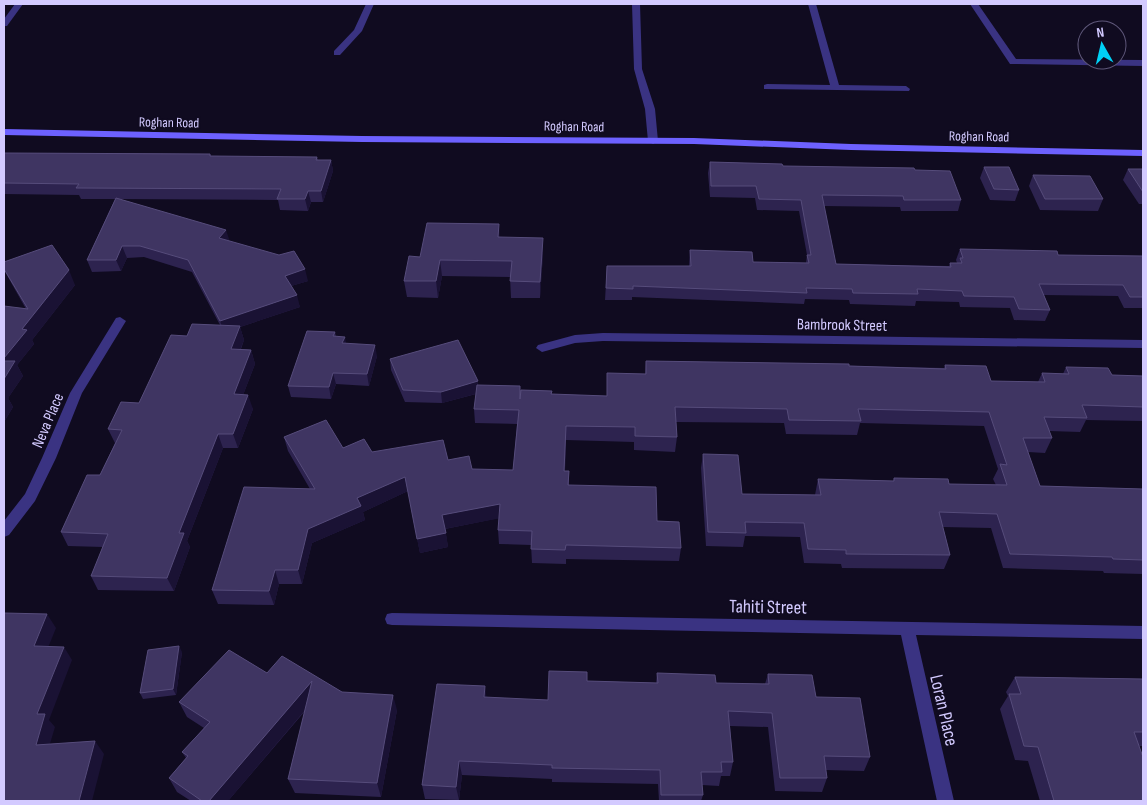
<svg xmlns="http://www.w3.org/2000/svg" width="1147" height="805" viewBox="0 0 1147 805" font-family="'Sofia Sans Condensed',sans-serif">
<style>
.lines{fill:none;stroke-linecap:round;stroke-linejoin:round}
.minor{fill:#3a3382;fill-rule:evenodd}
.tertiary{fill:#3a3382;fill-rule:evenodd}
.secondary{fill:#6d61ff;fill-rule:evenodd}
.wall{fill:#2d234f}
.shaded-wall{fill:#1a1234}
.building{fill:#3f3562;stroke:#564c7b}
.labels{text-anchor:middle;stroke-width:4;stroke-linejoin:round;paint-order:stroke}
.far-street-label{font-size:14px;fill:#d3caff;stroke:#100b20}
.street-label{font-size:16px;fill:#d3caff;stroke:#100b20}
.near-street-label{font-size:19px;fill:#d3caff;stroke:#100b20}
</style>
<rect width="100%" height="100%" fill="#100b20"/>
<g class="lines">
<g class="minor">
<path d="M 366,4 L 374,4 L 362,31 L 340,55 L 334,55 L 334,51 L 354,30 Z"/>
<path d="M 632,4 L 640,4 L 642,69 L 655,109 L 658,141 L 653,144 L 648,141 L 645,109 L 634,69 Z"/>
<path d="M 808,4 L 816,4 L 839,85 L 906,86 L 910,89 L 909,91 L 764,89 L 764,85 L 767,84 L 830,85 Z"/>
<path d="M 970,4 L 978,4 L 1016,59 L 1143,60 L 1143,66 L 1010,64 Z"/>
<path d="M 120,317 L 126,321 L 82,393 L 56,458 L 35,501 L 9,535 L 4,537 L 4,521 L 25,494 L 42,458 L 70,393 L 116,318 Z"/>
<path d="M 603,333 L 1143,340 L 1143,348 L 603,341 L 575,343 L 542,352 L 536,348 L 538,345 L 575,335 Z"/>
<path d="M 392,613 L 1143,626 L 1143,639 L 916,635 L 954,801 L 937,801 L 901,635 L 392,625 L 387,624 L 385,619 L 387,614 Z"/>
</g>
<path class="tertiary" d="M 15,4 L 23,4 L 7,26 L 4,26 L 4,19 Z"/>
<path class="secondary" d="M 4,129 L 362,136 L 694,138 L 851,144 L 1143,150 L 1143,156 L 851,150 L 694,144 L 362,142 L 4,135 Z"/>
</g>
<g class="wall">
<path d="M 4,153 L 210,154 L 211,156 L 317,157 L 318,160 L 331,160 L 333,171 L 323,202 L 311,202 L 308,211 L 280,210 L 278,200 L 117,199 L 229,241 L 308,281 L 291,286 L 300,307 L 240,327 L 244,340 L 241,349 L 251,350 L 255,364 L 243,395 L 253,409 L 238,448 L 223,448 L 187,541 L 190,547 L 174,591 L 98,590 L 91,576 L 103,547 L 68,546 L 61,532 L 100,475 L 115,443 L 108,429 L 139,403 L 187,336 L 220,325 L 192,272 L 144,257 L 127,258 L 121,271 L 92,272 L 87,260 L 115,199 L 81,199 L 79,195 L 4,194 Z"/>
<path d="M 710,162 L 783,166 L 915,170 L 961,200 L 958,211 L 901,211 L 900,207 L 824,206 L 836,264 L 949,266 L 950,263 L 957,263 L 956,260 L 960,249 L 1058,255 L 1143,256 L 1143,308 L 1124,308 L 1118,296 L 1044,295 L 1050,310 L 1045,321 L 1014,320 L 1010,308 L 960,307 L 959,302 L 916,301 L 915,306 L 850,304 L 849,300 L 805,299 L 804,304 L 632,297 L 632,300 L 605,300 L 607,266 L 689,266 L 690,250 L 753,262 L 806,263 L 807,255 L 799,211 L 757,210 L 755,198 L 710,197 L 708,173 Z"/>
<path d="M 984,167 L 1019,190 L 1015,201 L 990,200 L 980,178 Z"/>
<path d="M 1128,169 L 1143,169 L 1143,204 L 1139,204 L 1123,180 Z"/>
<path d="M 1033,175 L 1103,199 L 1098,211 L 1040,210 L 1029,186 Z"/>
<path d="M 500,237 L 543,254 L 540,298 L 511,298 L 510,277 L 442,276 L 438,298 L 407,297 L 404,281 L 420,257 Z"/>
<path d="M 4,262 L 75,285 L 32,340 L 34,344 L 17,365 L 23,376 L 8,398 L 13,407 L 4,422 L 26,309 L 4,270 Z"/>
<path d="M 335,332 L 336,337 L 346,343 L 377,356 L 369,386 L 336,384 L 331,399 L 291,397 L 288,386 Z"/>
<path d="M 390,359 L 478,381 L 478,385 L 521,390 L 552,391 L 552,395 L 607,396 L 645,374 L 646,361 L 944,368 L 945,365 L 991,381 L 1038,382 L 1042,373 L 1063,374 L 1066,367 L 1112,375 L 1143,376 L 1143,421 L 1086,420 L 1080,432 L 1049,431 L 1052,438 L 1045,453 L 1028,452 L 1040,486 L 1143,489 L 1143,574 L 1104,573 L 1103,571 L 1003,568 L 991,528 L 943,527 L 950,555 L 944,569 L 842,568 L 841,564 L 804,563 L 800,537 L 745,536 L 743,547 L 706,546 L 701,468 L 703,454 L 742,494 L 815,495 L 818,479 L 893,481 L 894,478 L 949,484 L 996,485 L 993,479 L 998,469 L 984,426 L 860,423 L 857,435 L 786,434 L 784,423 L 676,422 L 677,437 L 675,452 L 634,450 L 634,442 L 566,440 L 565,471 L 569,471 L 569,485 L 657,521 L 681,548 L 679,561 L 566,559 L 566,564 L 532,563 L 531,545 L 499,544 L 498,530 L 499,518 L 445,529 L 448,547 L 420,553 L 408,491 L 363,512 L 365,520 L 312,543 L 302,584 L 279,584 L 274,605 L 218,604 L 212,590 L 310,489 L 288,451 L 284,437 L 372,452 L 448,460 L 472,469 L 513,470 L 517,424 L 475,423 L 474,409 L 476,394 L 442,403 L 405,402 L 391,370 Z"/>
<path d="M 182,652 L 176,695 L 143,699 L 140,693 Z"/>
<path d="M 267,673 L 342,692 L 397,710 L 381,797 L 295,793 L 288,779 L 305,711 L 228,801 L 191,801 L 177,792 L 169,778 L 186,758 L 182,752 L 204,728 L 187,717 L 179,702 Z"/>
<path d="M 657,673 L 716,683 L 765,684 L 768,674 L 816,697 L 870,757 L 864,771 L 826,770 L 827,778 L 822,792 L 775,791 L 768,727 L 730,726 L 733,762 L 730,776 L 721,776 L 719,786 L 702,785 L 703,795 L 701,801 L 659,801 L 658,784 L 552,782 L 552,779 L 462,775 L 459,800 L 425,799 L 422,785 L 487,698 L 548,700 L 587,681 L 656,683 Z"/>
<path d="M 1015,677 L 1143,679 L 1143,746 L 1139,746 L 1143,801 L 1040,801 L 1028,761 L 1015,760 L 1000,709 L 1008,696 L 1006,692 Z"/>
</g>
<g class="shaded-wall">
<path d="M 331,160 L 333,171 L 323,202 L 321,191 Z"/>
<path d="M 308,191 L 311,202 L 308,211 L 305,199 Z"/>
<path d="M 499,224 L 500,241 L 498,237 Z"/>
<path d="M 226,230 L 230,242 L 219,238 Z"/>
<path d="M 543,238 L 543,254 L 540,298 L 540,282 Z"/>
<path d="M 122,246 L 127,258 L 121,271 L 116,260 Z"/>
<path d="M 440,260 L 442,276 L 438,298 L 436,281 Z"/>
<path d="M 305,269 L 308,281 L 288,287 L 285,276 Z"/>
<path d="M 69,270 L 75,285 L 32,340 L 34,344 L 17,365 L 23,376 L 8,398 L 13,407 L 4,422 L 4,358 L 22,329 Z"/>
<path d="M 297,295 L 300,307 L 240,327 L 244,340 L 235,363 L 220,321 Z"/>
<path d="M 345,337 L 347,348 L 342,343 Z"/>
<path d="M 375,345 L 377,356 L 369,386 L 367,374 Z"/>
<path d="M 251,350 L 255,364 L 238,408 L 234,394 Z"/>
<path d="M 333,373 L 336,384 L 331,399 L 329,387 Z"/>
<path d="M 478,381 L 479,393 L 442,403 L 441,392 Z"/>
<path d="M 248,395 L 253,409 L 238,448 L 233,434 Z"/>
<path d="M 566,426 L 566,440 L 564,485 L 564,471 Z"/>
<path d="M 218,434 L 223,448 L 187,541 L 190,547 L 174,591 L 167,578 L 179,533 Z"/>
<path d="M 405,477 L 408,491 L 363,512 L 365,520 L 312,543 L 302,584 L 298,570 L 308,529 L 357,498 Z"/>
<path d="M 500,504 L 501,518 L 444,529 L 442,515 Z"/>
<path d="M 446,533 L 448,547 L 420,553 L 417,539 Z"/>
<path d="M 275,570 L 279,584 L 274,605 L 269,591 Z"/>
<path d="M 47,614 L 56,628 L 43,660 L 34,646 Z"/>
<path d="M 179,646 L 182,652 L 176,695 L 173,689 Z"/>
<path d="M 64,647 L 72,660 L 49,720 L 55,727 L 46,757 L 36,745 L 37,714 Z"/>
<path d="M 312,681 L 317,696 L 228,801 L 209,801 Z"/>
<path d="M 485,686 L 487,701 L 484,697 Z"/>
<path d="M 393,695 L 397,710 L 381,797 L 377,783 Z"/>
<path d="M 95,741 L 104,754 L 92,801 L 79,801 Z"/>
<path d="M 459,761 L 462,775 L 459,800 L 456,787 Z"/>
</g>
<g class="building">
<path d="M 4,153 L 210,154 L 210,156 L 317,157 L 316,160 L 331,160 L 321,191 L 308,191 L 305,199 L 277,199 L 281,189 L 76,188 L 79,184 L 4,183 Z"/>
<path d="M 710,162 L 782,164 L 783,166 L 914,168 L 915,170 L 950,171 L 961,200 L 904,200 L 903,196 L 822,195 L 836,264 L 951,267 L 950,263 L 962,263 L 960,258 L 963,258 L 960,249 L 1057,251 L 1058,255 L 1143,256 L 1143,297 L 1130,297 L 1123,285 L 1039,284 L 1050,310 L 1019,309 L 1014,297 L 964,296 L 962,291 L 917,289 L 918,294 L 853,293 L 852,289 L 806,288 L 807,293 L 633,286 L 633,289 L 606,288 L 607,266 L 691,266 L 690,250 L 752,252 L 753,262 L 809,263 L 807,255 L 811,255 L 801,200 L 759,199 L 756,186 L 711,186 Z"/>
<path d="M 984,167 L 1009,167 L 1019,190 L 994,189 Z"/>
<path d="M 1128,169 L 1143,169 L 1143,192 Z"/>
<path d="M 1033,175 L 1090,176 L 1103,199 L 1045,199 Z"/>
<path d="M 116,198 L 226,230 L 219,238 L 279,255 L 294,251 L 305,269 L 285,276 L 297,295 L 220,321 L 188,260 L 140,246 L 122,246 L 116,260 L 87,260 Z"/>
<path d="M 427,223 L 499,224 L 498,237 L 543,238 L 540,282 L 510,281 L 512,261 L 440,260 L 436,281 L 404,281 L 409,256 L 420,257 Z"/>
<path d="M 52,245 L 69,270 L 22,329 L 27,330 L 4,358 L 4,306 L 28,309 L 4,269 L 4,262 Z"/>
<path d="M 192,324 L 240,326 L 231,349 L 251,350 L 234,394 L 248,395 L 233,434 L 218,434 L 179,533 L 184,533 L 167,578 L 91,576 L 108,534 L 61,532 L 87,475 L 100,475 L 122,430 L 108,429 L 121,402 L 139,403 L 171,335 L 187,336 Z"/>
<path d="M 307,331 L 335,332 L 333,336 L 345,337 L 342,343 L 375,345 L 367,374 L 333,373 L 329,387 L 288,386 Z"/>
<path d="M 458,340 L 478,381 L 441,392 L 403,390 L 390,359 Z"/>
<path d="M 4,361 L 15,361 L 4,379 Z"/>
<path d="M 646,361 L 849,364 L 849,366 L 946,369 L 945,365 L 986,366 L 991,381 L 1045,382 L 1042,373 L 1069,374 L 1066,367 L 1108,368 L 1112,375 L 1143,376 L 1143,407 L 1082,405 L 1087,418 L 1044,417 L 1052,438 L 1023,438 L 1040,486 L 1143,489 L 1143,560 L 1113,559 L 1112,557 L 1010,554 L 997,514 L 939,512 L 950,555 L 846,554 L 846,550 L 808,549 L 804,523 L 745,522 L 746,533 L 708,532 L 703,454 L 738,455 L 742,494 L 821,495 L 818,479 L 894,481 L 894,478 L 948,479 L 949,484 L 1007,485 L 1000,464 L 1007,465 L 989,412 L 858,409 L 861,421 L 789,420 L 787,409 L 675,407 L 677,437 L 635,436 L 635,427 L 566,426 L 564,471 L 569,471 L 568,485 L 656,487 L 657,521 L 679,522 L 681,548 L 566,545 L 565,550 L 531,549 L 532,531 L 498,530 L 500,504 L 442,515 L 446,533 L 417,539 L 405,477 L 357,498 L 361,506 L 308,529 L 298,570 L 275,570 L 269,591 L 212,590 L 244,487 L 315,489 L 284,437 L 326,420 L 343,448 L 364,439 L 372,452 L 443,440 L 448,460 L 469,456 L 472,469 L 513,470 L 519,410 L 474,409 L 477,385 L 520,386 L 520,399 L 521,390 L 552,391 L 551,394 L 607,396 L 607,373 L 646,374 Z"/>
<path d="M 4,613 L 47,614 L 34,646 L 64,647 L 37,714 L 45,714 L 36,745 L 95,741 L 79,801 L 4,801 Z"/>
<path d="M 179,646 L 173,689 L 140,693 L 148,650 Z"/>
<path d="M 229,650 L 267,673 L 282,656 L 342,692 L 393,695 L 377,783 L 288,779 L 312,681 L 209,801 L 202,801 L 169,778 L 188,756 L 182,752 L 210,722 L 179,702 Z"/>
<path d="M 549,671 L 587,672 L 587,681 L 658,683 L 657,673 L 715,675 L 716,683 L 769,684 L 768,674 L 812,675 L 816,697 L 860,698 L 870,757 L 824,756 L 827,778 L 780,778 L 772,713 L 728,711 L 733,762 L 721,762 L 722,772 L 701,772 L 703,795 L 661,795 L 660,770 L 552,768 L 552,765 L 459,761 L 456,787 L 422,785 L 437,684 L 485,686 L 484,697 L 548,700 Z"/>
<path d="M 1015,677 L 1143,679 L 1143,732 L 1134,732 L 1143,757 L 1143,801 L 1054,801 L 1038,747 L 1024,746 L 1009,694 L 1021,694 Z"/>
</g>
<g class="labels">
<g class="far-street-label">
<text transform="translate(169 122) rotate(1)" y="5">Roghan Road</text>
<text transform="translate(574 126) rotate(1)" y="5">Roghan Road</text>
<text transform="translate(979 136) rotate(1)" y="5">Roghan Road</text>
</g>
<g class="street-label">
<text transform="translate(842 324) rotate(1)" y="6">Bambrook Street</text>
<text transform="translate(47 420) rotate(-67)" y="6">Neva Place</text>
</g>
<g class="near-street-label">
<text transform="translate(768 606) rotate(1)" y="7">Tahiti Street</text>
<text transform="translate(945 710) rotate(77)" y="7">Loran Place</text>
</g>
</g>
<rect width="1147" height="805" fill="none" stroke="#d3caff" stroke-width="10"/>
<g transform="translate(1102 45) rotate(352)"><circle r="24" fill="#100b20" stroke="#5e5779"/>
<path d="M0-4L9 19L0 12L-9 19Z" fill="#00d1f5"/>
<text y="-8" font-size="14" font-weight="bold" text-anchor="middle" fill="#d3caff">N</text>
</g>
</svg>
